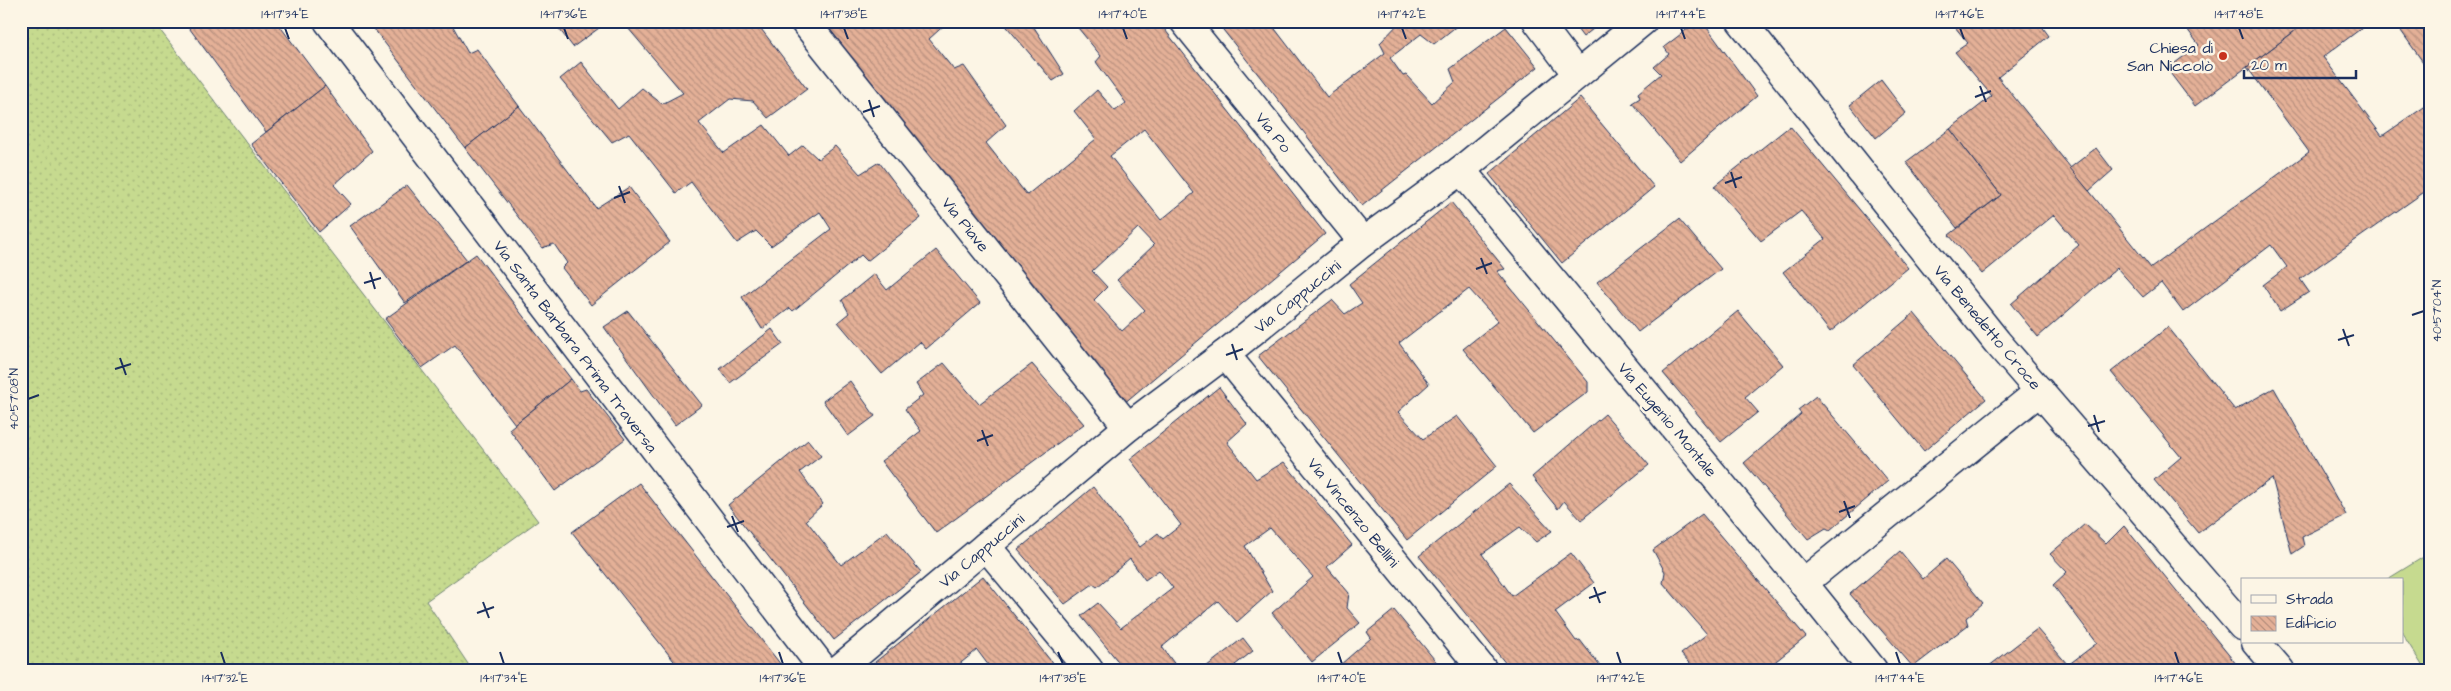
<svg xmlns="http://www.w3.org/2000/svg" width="2451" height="691" viewBox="0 0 2451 691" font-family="'Architects Daughter',sans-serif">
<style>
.grass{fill:url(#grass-dots);stroke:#708476}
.pitch{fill:#c6da8f;stroke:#708476}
.building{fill:url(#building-back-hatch);stroke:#1b2f5e;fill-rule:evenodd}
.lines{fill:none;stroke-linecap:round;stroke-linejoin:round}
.street-casing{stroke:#1b2f5e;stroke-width:31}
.street{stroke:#fcf5e5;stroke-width:28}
.ticks{fill:none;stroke:#1b2f5e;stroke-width:2}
.poi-dot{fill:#c8321e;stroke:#fcf5e5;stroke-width:2}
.labels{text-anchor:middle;stroke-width:5;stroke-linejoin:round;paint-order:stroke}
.poi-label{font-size:16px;fill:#1b2f5e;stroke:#fcf5e5;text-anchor:end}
.street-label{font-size:16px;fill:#1b2f5e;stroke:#fcf5e5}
.neatline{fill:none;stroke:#1b2f5e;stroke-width:2}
.ticks-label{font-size:12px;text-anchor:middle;fill:#1b2f5e}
</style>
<defs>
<pattern id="grass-dots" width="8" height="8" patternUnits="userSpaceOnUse" patternTransform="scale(1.25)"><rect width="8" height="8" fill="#c6da8f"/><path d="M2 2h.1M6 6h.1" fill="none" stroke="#aabb7e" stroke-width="1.8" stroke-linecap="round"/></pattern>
<pattern id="building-back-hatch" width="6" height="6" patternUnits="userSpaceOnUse" patternTransform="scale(1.25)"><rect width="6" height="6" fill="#e4b097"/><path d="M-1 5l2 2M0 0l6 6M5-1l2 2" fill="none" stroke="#b8907e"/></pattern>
</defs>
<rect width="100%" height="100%" fill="#fcf5e5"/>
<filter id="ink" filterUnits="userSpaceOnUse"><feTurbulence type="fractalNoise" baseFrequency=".02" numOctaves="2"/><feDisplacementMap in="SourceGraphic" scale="10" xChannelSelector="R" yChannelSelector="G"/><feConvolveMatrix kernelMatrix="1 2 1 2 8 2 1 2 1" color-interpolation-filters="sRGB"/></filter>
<g filter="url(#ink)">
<path class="grass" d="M 21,21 L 153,21 L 538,521 L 426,601 L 472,670 L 26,670 L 21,664 Z"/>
<path class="pitch" d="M 2430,553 L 2430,670 L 2425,670 L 2402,633 L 2402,580 L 2386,580 Z"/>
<g class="building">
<path d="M 184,21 L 276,21 L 325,86 L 266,132 Z"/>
<path d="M 377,21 L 450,21 L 468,53 L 477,49 L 519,106 L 465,148 L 371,25 Z"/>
<path d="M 553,21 L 605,21 L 606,23 L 573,47 Z"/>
<path d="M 622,21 L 755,21 L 807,89 L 768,118 L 753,101 L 730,99 L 699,123 L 724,153 L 764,125 L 789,156 L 803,145 L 818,159 L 835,146 L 860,174 L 879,162 L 921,218 L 867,261 L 861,255 L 793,311 L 790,308 L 762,329 L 742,297 L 831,229 L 820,212 L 771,246 L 756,231 L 737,243 L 691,182 L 676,193 L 629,133 L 612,142 L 560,79 L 581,62 L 618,109 L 642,88 L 662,104 L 683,93 Z"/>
<path d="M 819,21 L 949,21 L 929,39 L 954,70 L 964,66 L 1006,125 L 986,143 L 1027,195 L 1096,139 L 1074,111 L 1097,90 L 1115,111 L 1126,103 L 1096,62 L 1101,56 L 1074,23 L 1076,21 L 1158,21 L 1325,234 L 1123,404 ZM 1144,129 L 1194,193 L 1161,220 L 1110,156 ZM 1138,228 L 1154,245 L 1117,280 L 1145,310 L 1122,331 L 1094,300 L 1107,287 L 1092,271 Z"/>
<path d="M 1002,21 L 1030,21 L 1064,74 L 1053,81 Z"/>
<path d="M 1216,21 L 1269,21 L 1327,97 L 1385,53 L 1380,43 L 1401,21 L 1463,21 L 1434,44 L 1421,34 L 1390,58 L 1403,76 L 1406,75 L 1432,103 L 1455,82 L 1450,69 L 1506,27 L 1538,67 L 1362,206 Z"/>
<path d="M 1571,21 L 1603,21 L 1583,37 Z"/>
<path d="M 1698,21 L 1702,21 L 1757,96 L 1680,161 L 1632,103 L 1640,98 L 1638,93 L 1661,74 L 1654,67 L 1669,54 L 1664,47 Z"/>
<path d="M 1950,21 L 2038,21 L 2049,36 L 1998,77 L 2151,268 L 2309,152 L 2247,67 L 2308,21 L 2371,21 L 2323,57 L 2382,136 L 2430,103 L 2430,188 L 2300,279 L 2309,292 L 2280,311 L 2263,285 L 2287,267 L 2271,245 L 2183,312 L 2161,283 L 2143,297 L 2117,268 L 2038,337 L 2011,304 L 2079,245 L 2054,215 L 1982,274 L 1949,235 L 2001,195 L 1950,129 L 1992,96 L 1955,52 L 1968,43 Z"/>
<path d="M 2181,21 L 2308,21 L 2195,106 L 2167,69 L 2199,45 Z"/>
<path d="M 2394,21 L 2430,21 L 2430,72 Z"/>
<path d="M 1881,80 L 1906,113 L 1876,138 L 1850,105 Z"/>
<path d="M 325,86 L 372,151 L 334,185 L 351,204 L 319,232 L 251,144 Z"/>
<path d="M 1580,98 L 1654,187 L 1562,263 L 1489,174 Z"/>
<path d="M 519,106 L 596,208 L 629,187 L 670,242 L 591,305 L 562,268 L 567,263 L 554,244 L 542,248 L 465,148 Z"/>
<path d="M 1790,126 L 1908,268 L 1830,332 L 1783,272 L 1825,239 L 1801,211 L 1761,241 L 1714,186 Z"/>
<path d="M 1950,129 L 2001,195 L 1957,228 L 1906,162 Z"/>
<path d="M 2096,148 L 2113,170 L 2089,191 L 2070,168 Z"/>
<path d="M 407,185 L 467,260 L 405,303 L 350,226 Z"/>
<path d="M 1451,202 L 1505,269 L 1497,271 L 1588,382 L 1588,392 L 1533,433 L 1463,349 L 1498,321 L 1469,289 L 1399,343 L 1429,384 L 1398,412 L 1423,439 L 1457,416 L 1497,466 L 1407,540 L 1258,356 L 1332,300 L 1345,314 L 1362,303 L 1349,284 Z"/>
<path d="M 1679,219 L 1721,269 L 1638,332 L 1597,282 Z"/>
<path d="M 936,250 L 980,303 L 926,349 L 920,342 L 882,374 L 838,322 L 849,313 L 842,300 L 874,274 L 887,290 Z"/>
<path d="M 476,254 L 571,379 L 515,424 L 455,345 L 422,368 L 385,319 Z"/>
<path d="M 628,311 L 702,405 L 675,425 L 604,327 Z"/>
<path d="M 1738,311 L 1783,365 L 1745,397 L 1758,412 L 1721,442 L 1663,373 Z"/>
<path d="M 1914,313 L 1986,399 L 1924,451 L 1853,365 Z"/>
<path d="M 2168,327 L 2235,410 L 2274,388 L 2346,515 L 2302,537 L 2304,546 L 2292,554 L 2272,478 L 2198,533 L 2154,480 L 2181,457 L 2111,372 Z"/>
<path d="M 772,329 L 783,344 L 730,383 L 720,369 Z"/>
<path d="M 944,363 L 979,404 L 1032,364 L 1084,424 L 936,533 L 881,461 L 921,431 L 905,409 L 923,395 L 916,384 Z"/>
<path d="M 571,379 L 580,391 L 586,389 L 625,439 L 555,491 L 509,429 Z"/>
<path d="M 850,381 L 875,416 L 848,436 L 823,401 Z"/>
<path d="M 1219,387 L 1247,424 L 1227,442 L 1256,479 L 1284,462 L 1352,545 L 1327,567 L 1349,593 L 1347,608 L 1360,623 L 1312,662 L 1272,613 L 1313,577 L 1270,528 L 1245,546 L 1272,591 L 1237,622 L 1218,601 L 1162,647 L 1179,670 L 1125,670 L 1081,616 L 1098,603 L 1121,628 L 1173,588 L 1159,570 L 1145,580 L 1130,559 L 1097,587 L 1093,584 L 1065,604 L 1018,550 L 1093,487 L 1140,547 L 1158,533 L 1163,539 L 1181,525 L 1130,459 Z"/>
<path d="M 1816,396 L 1888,481 L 1830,530 L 1826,528 L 1808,539 L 1744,463 L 1801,414 L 1798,410 Z"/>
<path d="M 1605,414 L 1649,465 L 1581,520 L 1564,501 L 1558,509 L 1532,477 Z"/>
<path d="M 808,440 L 821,456 L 800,472 L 823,504 L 806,520 L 841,565 L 887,531 L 921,572 L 834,640 L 728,505 Z"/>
<path d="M 639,483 L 785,670 L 681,670 L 572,532 Z"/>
<path d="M 1509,484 L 1552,531 L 1536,542 L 1520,527 L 1482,554 L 1512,596 L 1571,553 L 1594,583 L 1555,612 L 1576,641 L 1580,640 L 1603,670 L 1511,670 L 1419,556 Z"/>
<path d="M 1702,514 L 1806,637 L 1771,665 L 1775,670 L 1695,670 L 1681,654 L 1707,634 L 1663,583 L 1665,572 L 1653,550 Z"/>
<path d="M 2085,524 L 2106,544 L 2124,526 L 2241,670 L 1984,670 L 2037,629 L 2068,665 L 2097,643 L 2053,585 L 2067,572 L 2050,554 Z"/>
<path d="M 1900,551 L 1923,579 L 1946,559 L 1983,603 L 1966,618 L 1968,625 L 1913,667 L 1850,594 Z"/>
<path d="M 983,576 L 1058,670 L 992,670 L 977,650 L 952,670 L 865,670 Z"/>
<path d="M 1394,610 L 1443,670 L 1343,670 L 1340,665 L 1371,638 L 1367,632 Z"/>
<path d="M 1243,638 L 1253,651 L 1235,665 L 1238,670 L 1202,670 Z"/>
</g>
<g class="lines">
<g class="street-casing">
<g id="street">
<path d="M 328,21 L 824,670"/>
<path d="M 804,21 L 1128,427"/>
<path d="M 1184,21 L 1363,242"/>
<path d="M 1537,21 L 1577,74"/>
<path d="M 1741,21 L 1997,342 L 2242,626"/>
<path d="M 1461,170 L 1803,583 L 1873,670"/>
<path d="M 1225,354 L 1483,670"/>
<path d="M 986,546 L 1089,670"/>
<path d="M 1803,583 L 2040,391"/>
<path d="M 2256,642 L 2280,670"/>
<path d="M 838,670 L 1128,427 L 1225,354 L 1363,242 L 1461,170 L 1643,21"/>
</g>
</g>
<use href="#street" class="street"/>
</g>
</g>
<path class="ticks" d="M 285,28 L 289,39M 564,28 L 568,39M 844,28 L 848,39M 1123,28 L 1127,39M 1402,28 L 1406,39M 1681,28 L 1685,39M 1960,28 L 1964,39M 2239,28 L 2243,39M 1980,86 L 1986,102M 1975,97 L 1991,91M 869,100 L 874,117M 863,112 L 880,106M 1731,172 L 1736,188M 1725,183 L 1742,177M 619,186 L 625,203M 614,198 L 630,192M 1481,258 L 1487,274M 1476,269 L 1492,263M 370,272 L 375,289M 364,283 L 381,278M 2412,315 L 2424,311M 2343,329 L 2349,346M 2338,340 L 2354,335M 1232,344 L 1237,360M 1226,355 L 1243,349M 120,358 L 126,375M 115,369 L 131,364M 28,399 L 39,395M 2094,415 L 2099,432M 2088,426 L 2105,421M 982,430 L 988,446M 977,441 L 993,435M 1844,501 L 1850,518M 1839,512 L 1855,506M 732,516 L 738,532M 727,527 L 744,521M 1594,587 L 1600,603M 1589,598 L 1606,592M 483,602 L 489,618M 477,613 L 494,607M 221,652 L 225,664M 500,652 L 504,664M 779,652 L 783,664M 1058,652 L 1063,664M 1338,652 L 1342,664M 1617,652 L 1621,664M 1896,652 L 1900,664M 2175,652 L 2179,664"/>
<circle class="poi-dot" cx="2223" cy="56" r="5"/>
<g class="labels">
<g class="poi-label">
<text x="2213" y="53">Chiesa di<tspan x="2213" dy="18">San Niccolò</tspan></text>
</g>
<g class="street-label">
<text transform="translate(1274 132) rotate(51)" y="6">Via Po</text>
<text transform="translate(966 224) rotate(51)" y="6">Via Piave</text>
<text transform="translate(1297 296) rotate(-39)" y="6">Via Cappuccini</text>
<text transform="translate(1988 327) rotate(50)" y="6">Via Benedetto Croce</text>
<text transform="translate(576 346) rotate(53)" y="6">Via Santa Barbara Prima Traversa</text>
<text transform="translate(1668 419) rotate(50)" y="6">Via Eugenio Montale</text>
<text transform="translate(1354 512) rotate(51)" y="6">Via Vincenzo Bellini</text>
<text transform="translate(981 550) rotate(-40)" y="6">Via Cappuccini</text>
</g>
</g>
<rect width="2451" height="691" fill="none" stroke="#fcf5e5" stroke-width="55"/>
<rect x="2241" y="578" width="162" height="65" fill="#fcf5e5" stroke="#a2a6af"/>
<rect x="2251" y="595" width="25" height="8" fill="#fcf5e5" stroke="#a2a6af"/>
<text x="2286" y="604" font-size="15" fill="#1b2f5e">Strada</text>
<rect x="2251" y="616" width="25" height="15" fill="url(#building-back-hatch)" stroke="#a2a6af"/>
<text x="2286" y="628" font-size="15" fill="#1b2f5e">Edificio</text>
<path d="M2244 70v8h112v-8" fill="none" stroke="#1b2f5e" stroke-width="2.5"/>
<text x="2251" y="70" font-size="15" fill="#1b2f5e" stroke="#fcf5e5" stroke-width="4" paint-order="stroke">20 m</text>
<rect x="28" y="28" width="2396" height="636" class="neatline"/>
<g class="ticks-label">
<text x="285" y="18">14°17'34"E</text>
<text x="564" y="18">14°17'36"E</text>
<text x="844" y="18">14°17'38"E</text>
<text x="1123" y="18">14°17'40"E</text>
<text x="1402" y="18">14°17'42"E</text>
<text x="1681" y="18">14°17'44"E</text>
<text x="1960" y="18">14°17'46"E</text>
<text x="2239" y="18">14°17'48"E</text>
<text transform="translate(2437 311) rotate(-90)" y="4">40°57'04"N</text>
<text transform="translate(14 399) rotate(-90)" y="4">40°57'08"N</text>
<text x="225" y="682">14°17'32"E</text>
<text x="504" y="682">14°17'34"E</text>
<text x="783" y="682">14°17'36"E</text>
<text x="1063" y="682">14°17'38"E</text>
<text x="1342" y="682">14°17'40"E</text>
<text x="1621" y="682">14°17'42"E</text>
<text x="1900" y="682">14°17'44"E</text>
<text x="2179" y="682">14°17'46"E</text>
</g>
</svg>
